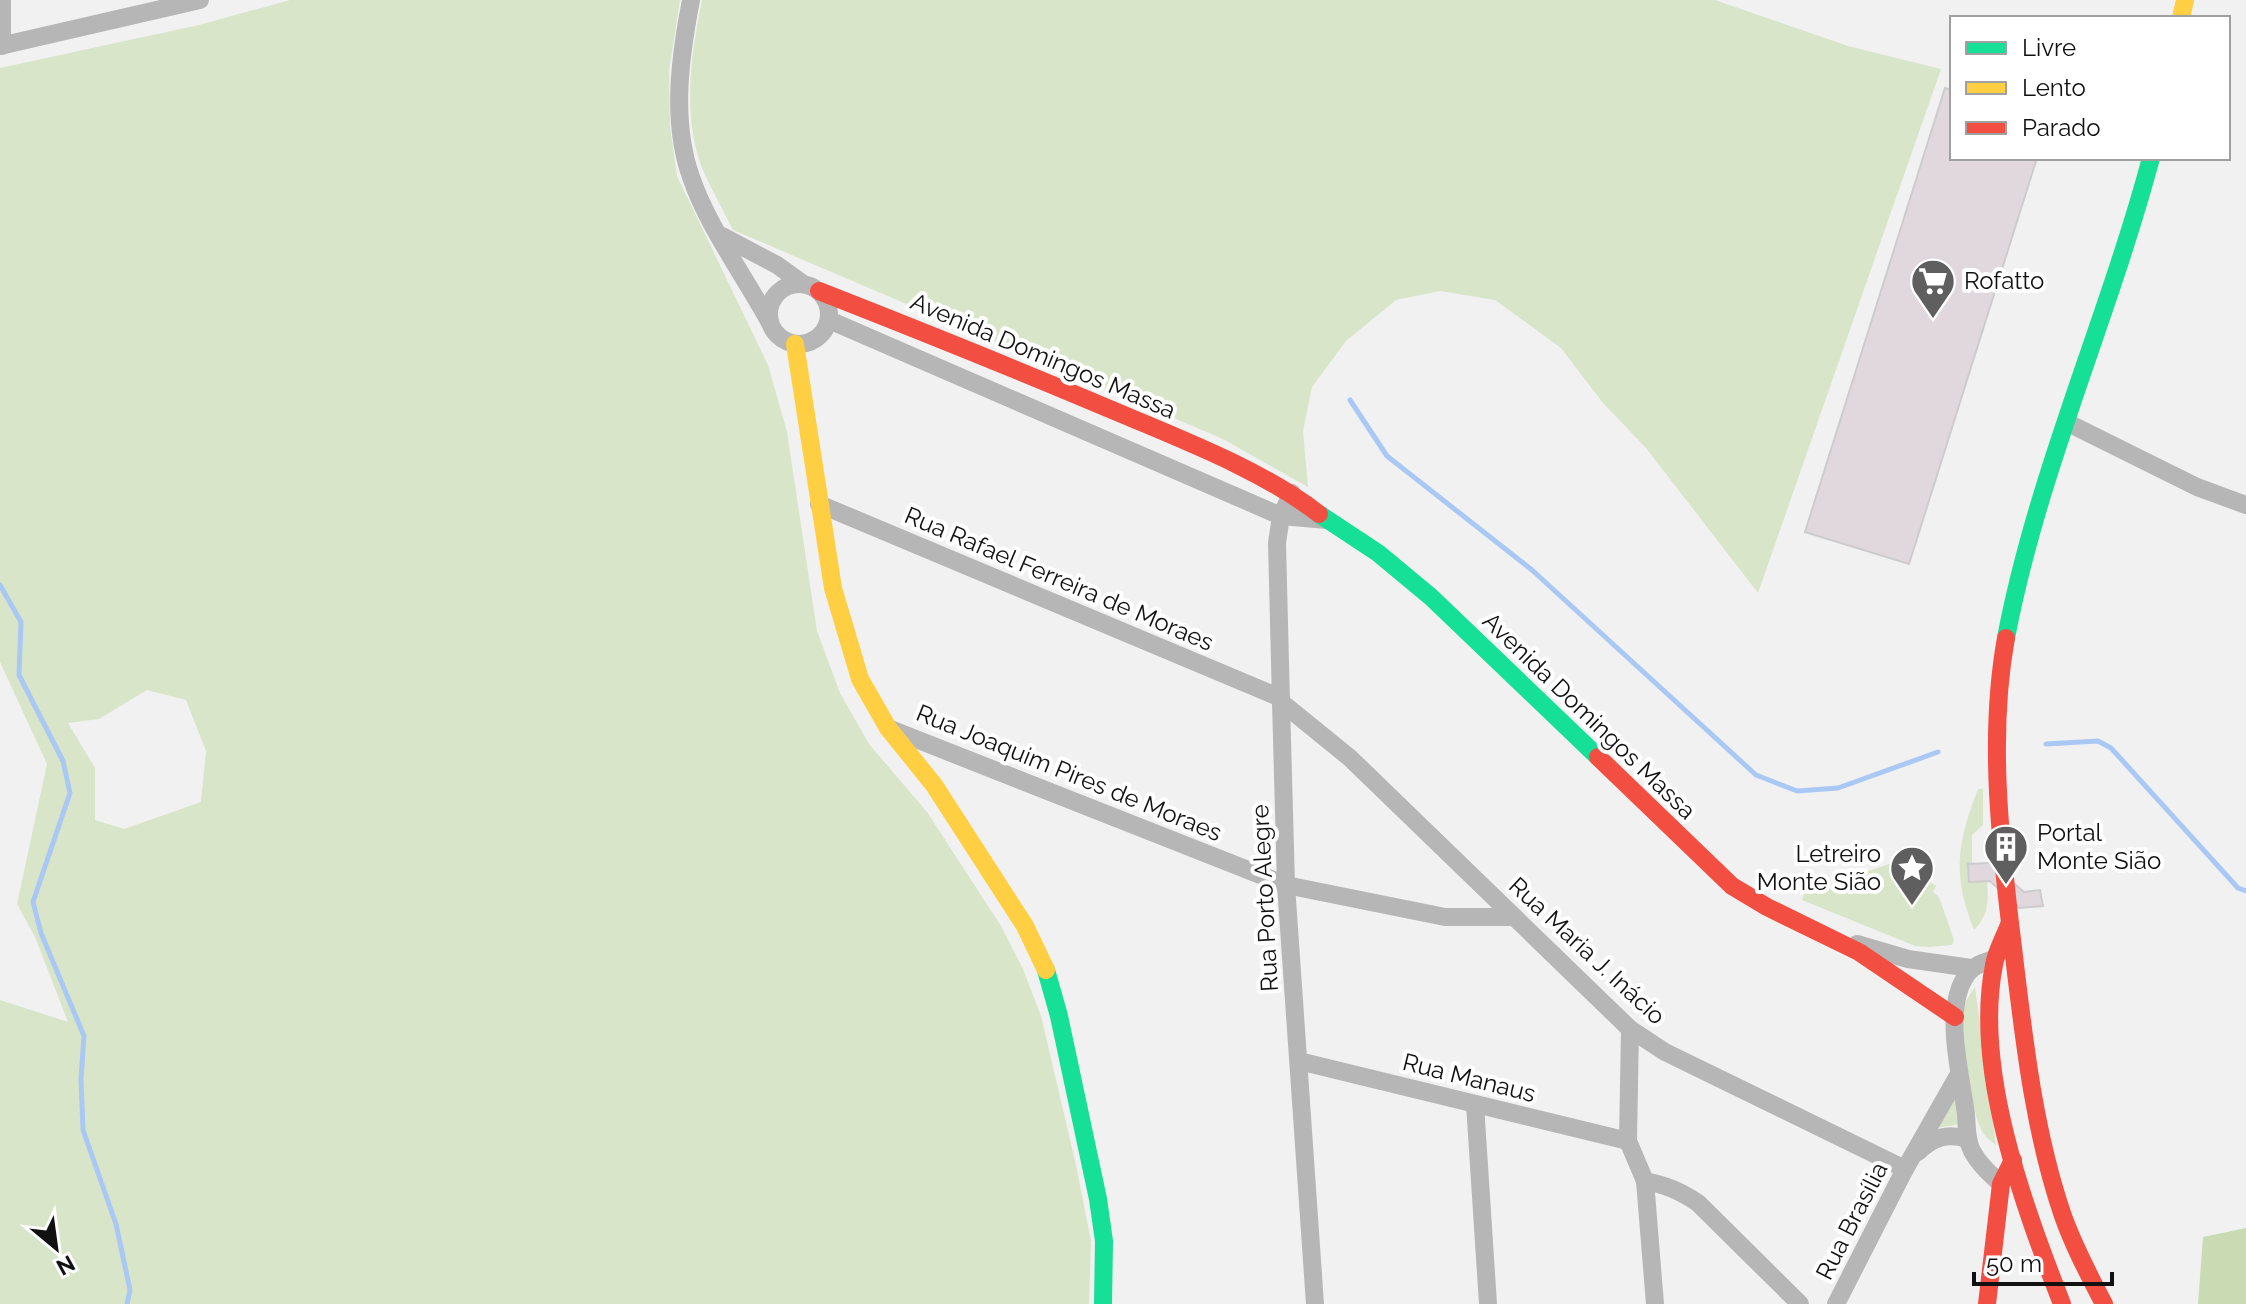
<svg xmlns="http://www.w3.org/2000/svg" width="2246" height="1304" viewBox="0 0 2246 1304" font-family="Raleway,sans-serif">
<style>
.green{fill:#d8e5c8;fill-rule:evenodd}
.forest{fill:#cadab3}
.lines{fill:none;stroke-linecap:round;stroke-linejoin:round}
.stream{stroke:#aac8f4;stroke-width:5}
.building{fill:#e1d8de;stroke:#cdcccd;stroke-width:2}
.street{stroke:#b7b6b7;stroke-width:18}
.fast{stroke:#16e098;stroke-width:18}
.slow{stroke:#ffcf43;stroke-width:18}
.jam{stroke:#f24e42;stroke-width:18}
.labels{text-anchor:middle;stroke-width:8;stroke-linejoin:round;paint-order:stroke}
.poi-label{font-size:24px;fill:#121112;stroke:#fff;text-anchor:start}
.street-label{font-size:24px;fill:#121112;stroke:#fff}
</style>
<rect width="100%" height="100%" fill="#f1f1f2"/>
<g class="green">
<path d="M 290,0 L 680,0 L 669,71 L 670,127 L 677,176 L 768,365 L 787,432 L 817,631 L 840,693 L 869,744 L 927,812 L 1001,926 L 1023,969 L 1041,1016 L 1076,1165 L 1091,1241 L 1089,1304 L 0,1304 L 0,1000 L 68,1022 L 35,937 L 17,904 L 47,764 L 0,662 L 0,68 L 199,25 ZM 147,690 L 186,700 L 206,751 L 201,802 L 124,829 L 95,820 L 95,768 L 68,723 L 99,719 Z"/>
<path d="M 702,0 L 1715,0 L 1848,46 L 1941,69 L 1758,593 L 1646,448 L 1603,403 L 1561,348 L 1495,300 L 1440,291 L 1396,300 L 1346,341 L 1312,387 L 1303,431 L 1308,487 L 1223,439 L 733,230 C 723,209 711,189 702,168 C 682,114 691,55 702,0 Z"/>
<path d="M 1978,789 L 1983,789 L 1983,825 L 1972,835 L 1972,864 L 1968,865 L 1969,881 L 1987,882 C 1989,900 1988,917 1974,930 C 1952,874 1957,844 1978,789 Z"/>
<path d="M 1927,851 L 1931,858 L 1928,861 L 1933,866 L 1930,870 L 1933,877 L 1930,882 L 1936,886 L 1933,892 L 1939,897 L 1954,940 L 1952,945 L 1929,947 L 1915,946 L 1802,900 L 1804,893 Z"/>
<path d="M 1975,987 L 1996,1145 C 1989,1140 1983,1135 1980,1127 C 1971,1106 1961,1032 1964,1009 C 1965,1001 1970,994 1975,987 Z"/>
<path d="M 1955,1091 L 1961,1124 L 1937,1128 Z"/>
</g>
<path class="forest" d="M 2246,1228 L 2246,1304 L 2198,1304 L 2203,1237 Z"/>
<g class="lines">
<g class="stream">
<path d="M 1350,400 L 1387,456 L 1532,570 L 1756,775 L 1797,791 L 1838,788 L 1938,752"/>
<path d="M 0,585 L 21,622 L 19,675 L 63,761 L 70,793 L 33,902 L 41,933 L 84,1036 L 81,1079 L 83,1130 L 116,1224 L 130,1290 L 127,1304"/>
<path d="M 2046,744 L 2098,741 L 2111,748 L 2238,888 L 2246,891"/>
</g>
</g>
<g class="building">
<path d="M 1945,88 L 1952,90 L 1952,158 L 2037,158 L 1909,564 L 1805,532 Z"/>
<path d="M 1990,863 L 2024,892 L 2040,890 L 2043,906 L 2019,908 L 1990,881 L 1969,882 L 1968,864 Z"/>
</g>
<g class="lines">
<g class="street">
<path d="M 2,0 L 2,46"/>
<path d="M 691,0 C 680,57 671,121 691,177 C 707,225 745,277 770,323"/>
<path d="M 0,46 L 200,0"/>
<path d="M 722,236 L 777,265 L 802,283"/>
<circle cx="799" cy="314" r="30"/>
<path d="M 829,320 L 1281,516 L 1327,520"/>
<path d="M 2068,423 L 2197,487 L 2246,505"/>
<path d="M 1292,493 L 1281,516 L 1277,543 L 1281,702 L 1286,885 L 1315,1304"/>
<path d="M 819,504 L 1281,698"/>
<path d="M 1281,702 L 1350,758 L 1630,1029 L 1665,1052 L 1905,1169"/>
<path d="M 888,728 L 1286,885 L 1445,917 L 1514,917"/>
<path d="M 1857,944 L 1908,959 L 1971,968"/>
<path d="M 1994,959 C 1982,963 1971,966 1964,979 C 1944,1013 1961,1076 1966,1114 C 1967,1127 1966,1139 1972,1151 C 1979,1164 1990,1174 2001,1184"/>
<path d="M 1630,1029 L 1628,1141 L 1645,1181 L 1655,1304"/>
<path d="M 1299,1061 L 1628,1141"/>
<path d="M 1475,1104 L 1488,1304"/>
<path d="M 1918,1152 C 1933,1137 1947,1133 1968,1139"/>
<path d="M 1645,1181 C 1666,1185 1680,1191 1698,1203 L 1800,1304"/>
<path d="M 1836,1304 L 1905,1169 L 1959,1074"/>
</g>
<g class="fast">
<path d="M 1319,514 L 1378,553 L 1431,597 L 1598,757"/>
<path d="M 2006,638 C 2037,474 2108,319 2151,158"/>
<path d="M 1046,970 L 1059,1016 L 1098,1199 L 1104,1241 L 1103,1304"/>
</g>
<g class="slow">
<path d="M 2181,18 L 2185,0"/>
<path d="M 795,344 L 833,588 L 860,679 L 888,728 L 934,785 L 1025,926 L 1046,970"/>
</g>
<g class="jam">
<path d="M 819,291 C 921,331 1023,372 1124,415 C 1188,442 1265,472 1319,514"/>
<path d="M 2006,638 C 1989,731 1999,830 2010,923 C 2022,1020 2031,1123 2063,1216 C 2074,1247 2089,1275 2104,1304"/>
<path d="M 1598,757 L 1732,886 L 1767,907 L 1859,952 L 1955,1017"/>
<path d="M 2009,925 C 2004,938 1996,952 1994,965 C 1973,1070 2024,1206 2062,1304"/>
<path d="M 1987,1304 L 2001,1184 L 2013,1160"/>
</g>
</g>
<defs>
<g id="supermarket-pin" transform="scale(2.3)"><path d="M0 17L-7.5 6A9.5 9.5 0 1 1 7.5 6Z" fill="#605f60" stroke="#fff"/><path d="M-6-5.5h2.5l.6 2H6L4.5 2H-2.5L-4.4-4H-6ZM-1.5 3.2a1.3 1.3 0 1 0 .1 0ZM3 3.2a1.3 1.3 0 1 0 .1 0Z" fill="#fff"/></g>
<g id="building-pin" transform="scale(2.3)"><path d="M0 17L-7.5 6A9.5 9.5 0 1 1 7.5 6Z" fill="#605f60" stroke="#fff"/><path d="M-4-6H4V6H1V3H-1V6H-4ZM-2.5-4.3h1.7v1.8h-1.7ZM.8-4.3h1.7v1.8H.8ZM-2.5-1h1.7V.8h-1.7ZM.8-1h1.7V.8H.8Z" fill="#fff"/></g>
<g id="sight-pin" transform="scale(2.3)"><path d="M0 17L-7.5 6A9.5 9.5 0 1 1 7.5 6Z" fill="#605f60" stroke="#fff"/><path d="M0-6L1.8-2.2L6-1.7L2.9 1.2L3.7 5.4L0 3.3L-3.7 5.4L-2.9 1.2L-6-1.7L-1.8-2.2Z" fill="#fff"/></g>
</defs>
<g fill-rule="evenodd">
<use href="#supermarket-pin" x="1933" y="281"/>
<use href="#building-pin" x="2006" y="847"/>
<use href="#sight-pin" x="1912" y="868"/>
</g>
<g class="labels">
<g class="poi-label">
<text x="1964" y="289">Rofatto</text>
<text x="2037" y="841">Portal<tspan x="2037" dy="28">Monte Sião</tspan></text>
<text x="1881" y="862" text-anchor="end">Letreiro<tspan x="1881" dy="28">Monte Sião</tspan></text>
</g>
<g class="street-label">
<text transform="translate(1043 356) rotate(23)" y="8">Avenida Domingos Massa</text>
<text transform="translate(1059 579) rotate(23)" y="8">Rua Rafael Ferreira de Moraes</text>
<text transform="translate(1589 716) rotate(44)" y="8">Avenida Domingos Massa</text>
<text transform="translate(1069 773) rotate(22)" y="8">Rua Joaquim Pires de Moraes</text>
<text transform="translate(1265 898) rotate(-93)" y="8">Rua Porto Alegre</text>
<text transform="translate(1587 951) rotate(43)" y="8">Rua Maria J. Inácio</text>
<text transform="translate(1469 1078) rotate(14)" y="8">Rua Manaus</text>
<text transform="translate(1852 1221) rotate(-63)" y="8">Rua Brasília</text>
</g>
</g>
<rect x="1950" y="16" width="280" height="144" fill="#ffffff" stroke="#a0a0a0" stroke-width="2"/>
<rect x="1966" y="42" width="40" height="12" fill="#16e098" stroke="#a0a0a0" stroke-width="2"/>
<text x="2022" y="56" font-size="24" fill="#121112">Livre</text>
<rect x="1966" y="82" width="40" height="12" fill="#ffcf43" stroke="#a0a0a0" stroke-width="2"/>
<text x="2022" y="96" font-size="24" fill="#121112">Lento</text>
<rect x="1966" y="122" width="40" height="12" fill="#f24e42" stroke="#a0a0a0" stroke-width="2"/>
<text x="2022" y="136" font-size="24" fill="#121112">Parado</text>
<g transform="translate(56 1248) rotate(151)" stroke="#ffffff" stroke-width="6" paint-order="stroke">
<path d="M0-6L14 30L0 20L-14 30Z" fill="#121112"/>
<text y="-12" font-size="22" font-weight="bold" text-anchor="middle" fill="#121112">N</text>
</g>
<path d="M1974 1272v12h138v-12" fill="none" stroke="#121112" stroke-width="4"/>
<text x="1986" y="1272" font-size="24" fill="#121112" stroke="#ffffff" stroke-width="6" paint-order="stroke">50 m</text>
</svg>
